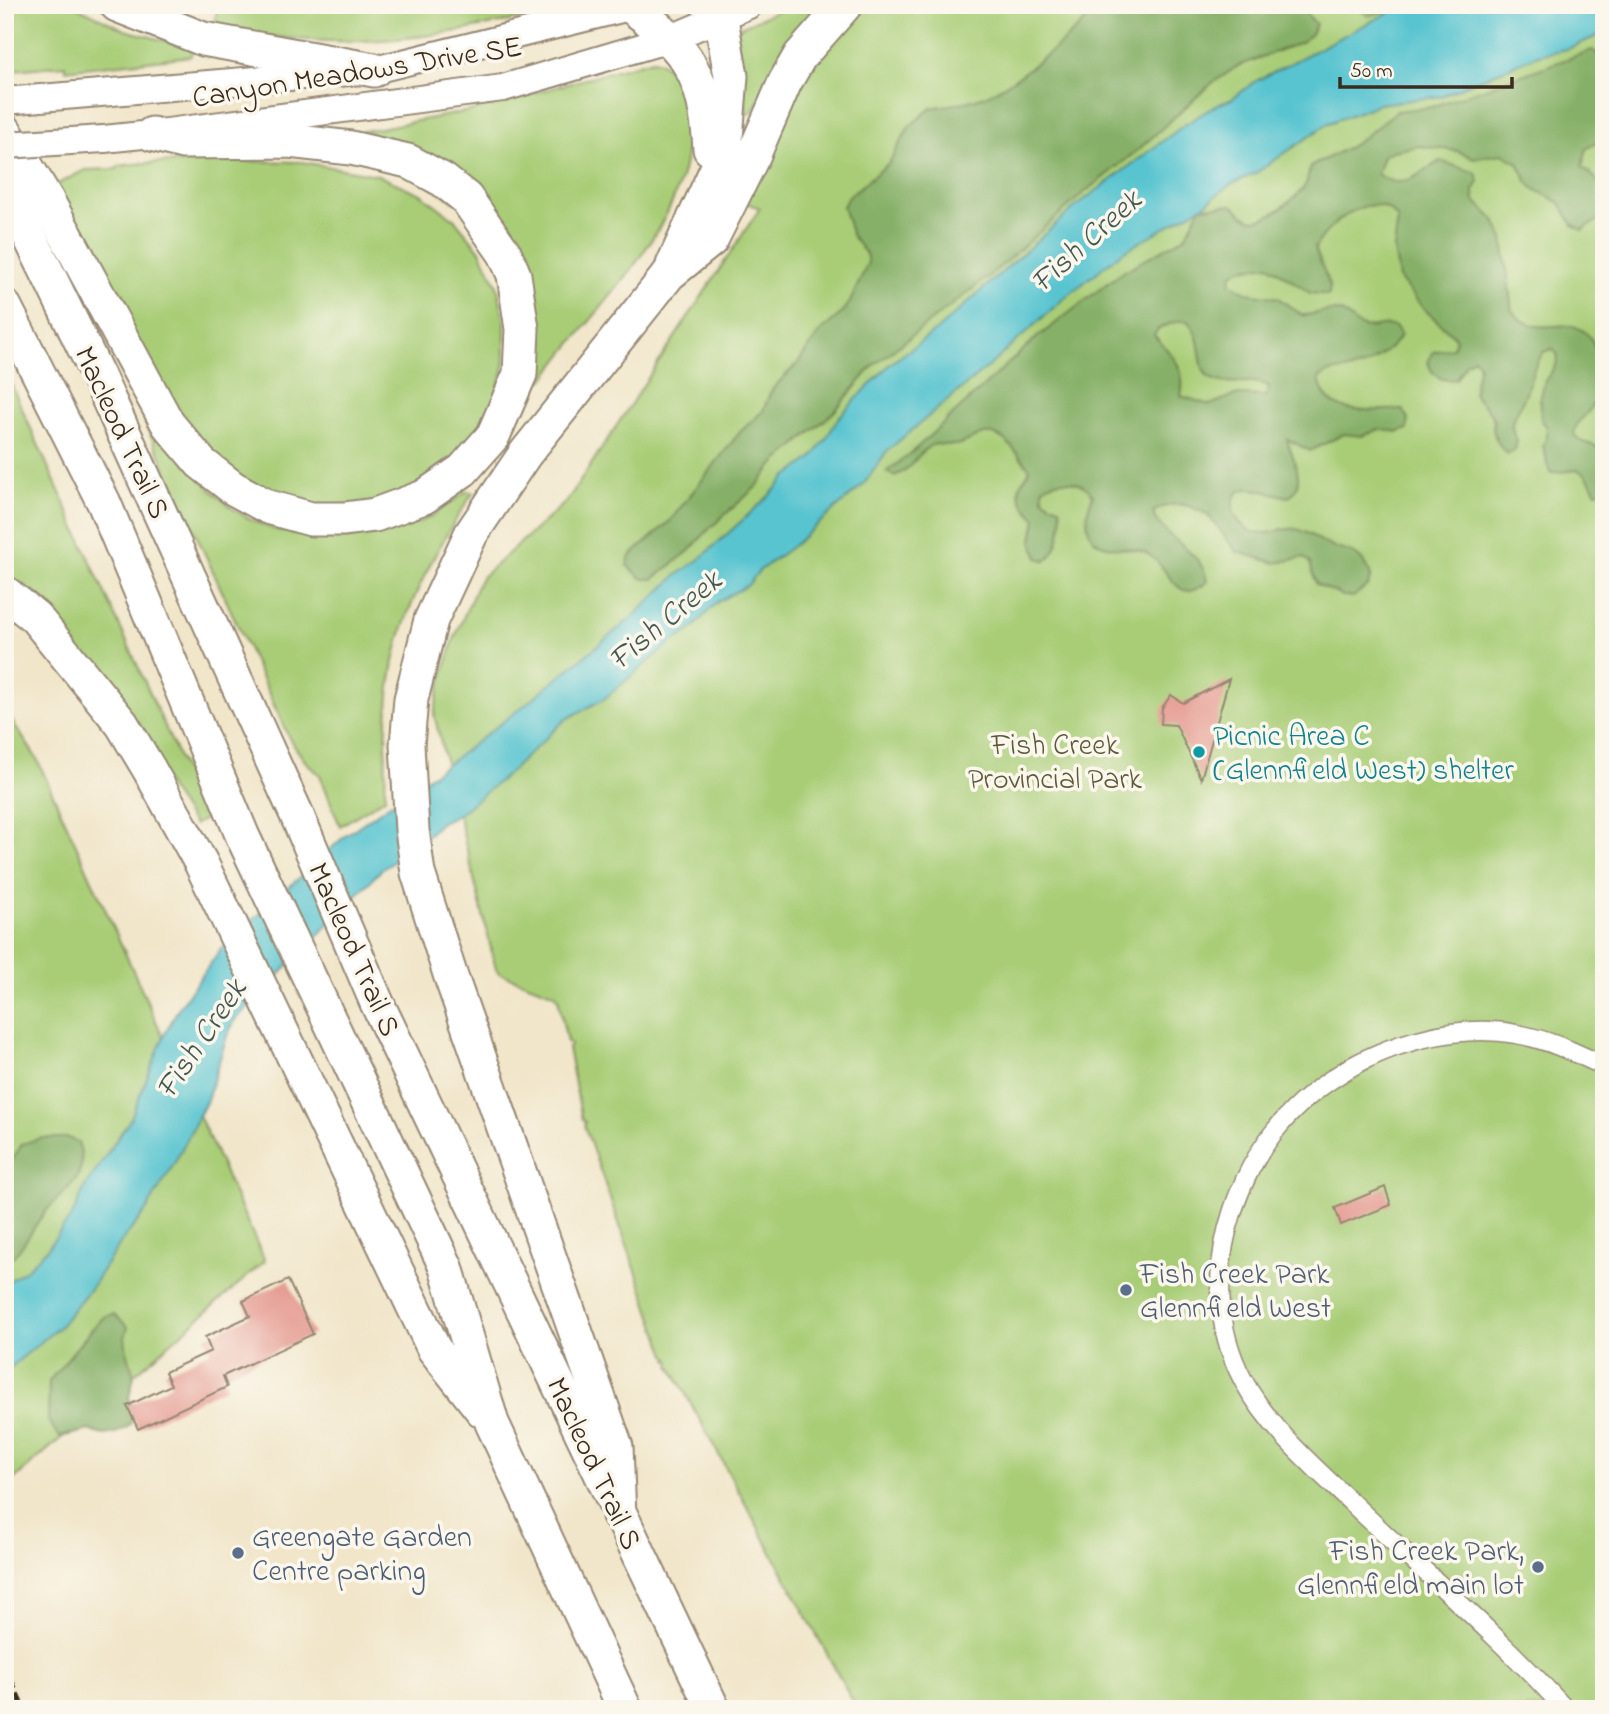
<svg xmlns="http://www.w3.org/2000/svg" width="1609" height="1714" viewBox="0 0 1609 1714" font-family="'Indie Flower',sans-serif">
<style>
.green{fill:#a9cd77;stroke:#727c4a;stroke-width:2}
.forest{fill:#86b068;stroke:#606d43;stroke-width:2;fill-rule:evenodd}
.water{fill:#58c4d0;stroke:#4a7777;stroke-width:2}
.building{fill:#e28d84}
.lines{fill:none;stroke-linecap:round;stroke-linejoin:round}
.minor-casing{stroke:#968874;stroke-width:21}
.secondary-casing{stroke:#968874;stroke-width:30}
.motorway-casing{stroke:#968874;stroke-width:37}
.minor{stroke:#fff;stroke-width:18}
.secondary{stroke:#fff;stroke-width:26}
.motorway{stroke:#fff;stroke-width:33}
.rail{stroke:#3b2a1e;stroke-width:5;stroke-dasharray:10 5;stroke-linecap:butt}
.secondary-bridge-casing{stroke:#968874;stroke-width:30;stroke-linecap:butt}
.secondary-bridge{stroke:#fff;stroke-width:26}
.culture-dot{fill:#0f9aa8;stroke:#fbf7ec;stroke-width:2.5}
.service-dot{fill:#5c6f8a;stroke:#fbf7ec;stroke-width:2.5}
.labels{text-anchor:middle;stroke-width:7;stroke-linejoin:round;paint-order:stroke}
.street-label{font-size:30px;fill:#3b2a1e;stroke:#fbf7ec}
.culture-label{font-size:30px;fill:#0d838f;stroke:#fbf7ec;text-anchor:start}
.park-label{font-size:30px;fill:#5c5b39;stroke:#fbf7ec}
.service-label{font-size:30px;fill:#4e5e75;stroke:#fbf7ec;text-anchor:start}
.water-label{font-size:32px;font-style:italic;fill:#445853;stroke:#fbf7ec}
</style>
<rect width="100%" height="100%" fill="#fbf7ec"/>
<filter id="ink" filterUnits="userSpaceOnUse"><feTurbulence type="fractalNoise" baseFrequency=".0143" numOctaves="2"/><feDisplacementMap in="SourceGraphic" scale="14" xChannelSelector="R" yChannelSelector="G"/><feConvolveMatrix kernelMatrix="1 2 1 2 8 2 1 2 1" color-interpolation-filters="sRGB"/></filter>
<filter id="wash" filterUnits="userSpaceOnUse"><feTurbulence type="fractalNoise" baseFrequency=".00686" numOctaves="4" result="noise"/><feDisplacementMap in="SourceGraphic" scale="28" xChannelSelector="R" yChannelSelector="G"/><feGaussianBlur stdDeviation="1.57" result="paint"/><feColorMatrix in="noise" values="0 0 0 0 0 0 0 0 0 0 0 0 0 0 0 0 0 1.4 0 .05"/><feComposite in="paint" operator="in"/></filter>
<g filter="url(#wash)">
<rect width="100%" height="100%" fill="#f1e6ca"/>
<g class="green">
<path d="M 5,5 L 73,5 L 125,30 L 192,48 L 191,56 L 66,70 L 65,65 L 5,71 Z"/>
<path d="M 219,5 L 562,5 C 540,16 513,21 489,25 C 427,38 359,45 296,39 C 269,37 242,33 215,29 L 216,14 Z"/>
<path d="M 790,5 L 827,5 L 776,68 L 751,114 L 747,113 L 734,33 L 738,28 Z"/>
<path d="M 862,5 L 1604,5 L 1604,1709 L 857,1709 L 670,1365 L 671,1361 L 668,1360 L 669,1357 L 666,1355 L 584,1125 L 585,1122 L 582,1120 L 568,1048 L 571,1044 L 567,1042 L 558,998 L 555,994 L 499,973 L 496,969 L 434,714 L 441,681 L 454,639 L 480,579 L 567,501 L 760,208 L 746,203 L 788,103 L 825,40 Z"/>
<path d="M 652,60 C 668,61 677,80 681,94 C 717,204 598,300 543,381 L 532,376 L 495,227 L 348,134 L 475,110 Z"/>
<path d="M 227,161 L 302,162 L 377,175 L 421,194 L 454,219 L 479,249 L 497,285 L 505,322 L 505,363 L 495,401 L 475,439 L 449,467 L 385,503 L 310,508 L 233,475 L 177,414 L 52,187 L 85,170 L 117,169 L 118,166 L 145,163 Z"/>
<path d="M 5,371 L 206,818 L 194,825 L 64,631 L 5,575 Z"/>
<path d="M 152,420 C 176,452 199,481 231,507 C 281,545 367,545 422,521 C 438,514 453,500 467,491 L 473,493 C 442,539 411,593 397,648 C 385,697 386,748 385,798 L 340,826 L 320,775 L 305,761 L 290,740 L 145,423 Z"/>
<path d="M 5,710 L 37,759 L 265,1261 L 5,1487 Z"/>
</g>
<g class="forest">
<path d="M 1097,5 L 1298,5 L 1316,24 L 1311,34 L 1302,42 L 1238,66 L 1211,84 L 1138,150 L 1086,191 L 993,273 L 873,366 L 834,412 L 775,463 L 756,487 L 709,529 L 689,551 L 653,579 L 643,579 L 627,566 L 630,556 L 669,522 L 740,432 L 763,411 L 770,393 L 776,385 L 797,364 L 820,332 L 843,312 L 850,302 L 868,263 L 866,254 L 852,236 L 843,206 L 848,197 L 889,163 L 909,127 L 931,108 C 950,105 972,102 989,94 C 1013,83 1087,27 1097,5 Z"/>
<path d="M 1355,5 L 1388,5 L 1385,11 L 1368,16 Z"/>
<path d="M 1592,50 L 1604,58 L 1604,143 L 1594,144 L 1586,149 L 1582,167 C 1606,183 1604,194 1604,220 L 1598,220 L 1583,230 L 1574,226 L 1559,202 L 1534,189 L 1527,181 L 1518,163 L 1502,154 L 1474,158 L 1457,151 L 1420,146 L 1392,151 L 1383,156 L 1377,174 C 1405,194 1418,172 1441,161 L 1476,173 L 1479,182 L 1474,190 L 1474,200 L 1495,220 L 1503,239 L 1512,311 C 1541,347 1574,303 1595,346 C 1597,351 1600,356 1601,361 C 1603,379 1599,399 1587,413 C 1580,421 1575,424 1574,435 L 1581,441 L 1604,449 L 1604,490 L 1596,492 L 1586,475 L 1578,470 L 1550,473 L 1543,445 L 1547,437 L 1547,427 L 1541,420 L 1540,400 L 1545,381 L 1556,365 L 1558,355 L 1552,349 L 1543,352 L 1534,369 L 1525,396 L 1512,422 L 1513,433 L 1517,441 L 1515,450 L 1507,454 C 1500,448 1494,437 1493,428 C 1493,418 1496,425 1492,416 C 1488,406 1479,403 1473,393 L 1479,365 L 1474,358 L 1466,363 L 1456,379 C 1441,382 1432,376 1428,362 L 1433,352 L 1453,348 L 1456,338 L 1423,308 L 1399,278 L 1394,249 L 1398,219 C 1393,213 1388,207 1380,206 C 1356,201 1325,229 1315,248 L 1330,286 L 1329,295 L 1310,293 L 1269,265 L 1240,269 L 1232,274 L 1230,283 L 1248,293 L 1278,298 L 1302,315 C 1314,315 1329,308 1341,312 C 1349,315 1354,325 1364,327 C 1375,330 1383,322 1396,327 L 1401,335 C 1396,345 1372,363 1362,367 C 1347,372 1331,368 1319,378 C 1325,421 1372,408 1403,410 L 1408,419 L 1408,429 L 1399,432 L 1380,429 L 1362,436 L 1344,434 L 1310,451 L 1287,439 C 1292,459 1308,482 1289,497 C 1272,495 1231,474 1233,509 C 1234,517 1241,525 1249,530 C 1264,539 1280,527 1296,529 C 1308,531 1319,541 1330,546 C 1340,550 1351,550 1360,558 C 1365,563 1368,569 1371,576 L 1368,585 L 1353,597 L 1343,596 L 1316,584 L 1310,563 L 1304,557 L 1276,563 L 1237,552 L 1207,514 L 1189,506 L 1180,504 L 1171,505 L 1162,507 L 1153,512 C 1163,541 1203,549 1207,582 C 1175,609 1171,567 1148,554 C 1129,543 1093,556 1088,527 C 1086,514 1088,508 1093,495 C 1083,480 1058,476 1043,488 L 1043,498 L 1051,504 L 1060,507 C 1064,525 1060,548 1046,561 L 1038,558 L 1032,540 L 1036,519 C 1028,510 1014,497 1021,484 C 1024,478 1028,475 1030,469 C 1019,457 1003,429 984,434 C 973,437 965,445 953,445 C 944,446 935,441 927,448 C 914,458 911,470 894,476 L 886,472 L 910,454 L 1035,339 L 1121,273 L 1185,237 L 1201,207 L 1232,205 C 1238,209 1244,217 1250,219 C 1266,224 1299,196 1306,184 C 1308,179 1309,172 1310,167 L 1355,144 L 1397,111 L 1432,107 ZM 1178,321 L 1187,321 C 1207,339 1193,372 1214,380 C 1232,387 1251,377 1269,386 L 1267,396 L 1235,395 L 1210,405 L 1181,396 C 1187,366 1172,356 1154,335 L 1159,328 Z"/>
<path d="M 41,1138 L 68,1138 L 78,1142 C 91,1177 66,1188 46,1211 C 31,1229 24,1249 5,1264 L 5,1172 L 22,1144 Z"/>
<path d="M 114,1314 L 128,1327 L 125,1337 L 126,1347 L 134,1376 L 129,1397 L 134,1416 L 129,1426 C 115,1435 104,1438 89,1430 L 60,1437 L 48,1421 L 49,1381 L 91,1330 L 105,1316 Z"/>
</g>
<path class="water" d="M 1403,5 L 1604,5 L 1604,33 L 1570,48 L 1538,55 L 1441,96 L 1379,104 L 1329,123 L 1256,173 L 1230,185 L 1204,205 L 1121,253 L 1061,301 L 997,359 L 887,451 L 864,484 L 794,545 L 759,571 L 748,585 L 717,602 L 690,631 L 672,642 L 604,699 L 566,719 L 509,773 L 459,814 L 441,822 L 414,848 L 381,870 L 235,1020 L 227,1036 L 207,1100 L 175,1162 L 146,1211 L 121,1242 L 93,1285 L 60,1326 L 5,1372 L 5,1284 L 27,1269 L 46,1250 L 73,1214 L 85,1187 L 131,1118 L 165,1033 L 178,1009 L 221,949 L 346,835 L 453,760 L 526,704 L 635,615 L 677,575 L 701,558 L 770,495 L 786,477 L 812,458 L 826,439 L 839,417 L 890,364 L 937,330 L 1076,206 L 1183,126 L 1213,107 L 1232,99 L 1254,82 Z"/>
<g id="blocks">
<g class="building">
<path d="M 1229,679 L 1201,779 L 1176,725 L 1161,724 L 1162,708 L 1171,695 L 1183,703 Z"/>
<path d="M 1385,1187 L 1391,1205 L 1341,1225 L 1335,1208 Z"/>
<path d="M 288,1280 L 313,1334 L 223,1376 L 227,1387 L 138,1429 L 127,1406 L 171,1385 L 165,1372 L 211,1351 L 205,1337 L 250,1316 L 243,1301 Z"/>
</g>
</g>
</g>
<g filter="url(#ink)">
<use href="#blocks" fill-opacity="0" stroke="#968874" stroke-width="2"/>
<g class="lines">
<g class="minor-casing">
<g id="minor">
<path d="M 698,5 L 721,19"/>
<path d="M 1565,1709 C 1499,1636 1423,1571 1352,1503 C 1313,1466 1269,1428 1243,1380 C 1215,1327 1214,1267 1233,1210 C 1253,1151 1285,1109 1338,1075 C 1387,1043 1458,1023 1516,1034 C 1547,1039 1576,1053 1604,1066"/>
</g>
</g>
<g class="secondary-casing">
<g id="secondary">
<path d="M 5,101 L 374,70 L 638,5"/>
<path d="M 104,139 L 152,134 L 503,88 L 669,39 L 749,5"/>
</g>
</g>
<g class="motorway-casing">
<g id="motorway">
<path d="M 117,5 L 203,39 L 374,70"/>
<path d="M 632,7 C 689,49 706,78 710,149"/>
<path d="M 5,131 L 47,200 L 168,424 L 201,463 L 233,488 L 268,507 L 311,519 L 344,519 L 375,515 L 424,497 L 463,470 L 493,436 L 520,374 L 522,329 L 514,275 L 505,254 L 466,198 L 443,180 L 408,161 L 351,148 L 289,141 L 183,142 L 152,134"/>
<path d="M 5,186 L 98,376 L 296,813 L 377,1003 L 713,1709"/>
<path d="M 673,265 L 725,151 L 731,76 L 721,19"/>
<path d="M 5,307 L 104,503 L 243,837 L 446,1267 L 492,1423 L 625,1709"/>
<path d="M 5,593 L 35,617 L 122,724 L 149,769 L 201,863 L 434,1349 L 482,1410"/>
<path d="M 619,1516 L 616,1447 L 450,974 L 418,873 L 412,830 L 407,745 L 411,699 L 431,620 L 471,534 L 525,454 L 669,274 L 711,240 L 754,154 L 785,82 L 800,56 L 845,5"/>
</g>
</g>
<use href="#minor" class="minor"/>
<use href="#secondary" class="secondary"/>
<use href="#motorway" class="motorway"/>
<path class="rail" d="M 5,1666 L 24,1709"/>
<g class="secondary-bridge-casing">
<path id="secondary-bridge" d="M 5,145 L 104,139"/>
</g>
<use href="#secondary-bridge" class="secondary-bridge"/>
</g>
</g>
<circle class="culture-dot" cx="1199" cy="752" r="7"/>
<g class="service-dot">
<circle cx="1126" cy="1290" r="7"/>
<circle cx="238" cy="1553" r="7"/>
<circle cx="1538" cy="1567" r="7"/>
</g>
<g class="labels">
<g class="street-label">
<text transform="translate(357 71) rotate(-9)" y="10">Canyon Meadows Drive SE</text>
<text transform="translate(123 432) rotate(65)" y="10">Macleod Trail S</text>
<text transform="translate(355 949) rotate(66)" y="10">Macleod Trail S</text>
<text transform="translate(595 1463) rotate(65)" y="10">Macleod Trail S</text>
</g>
<g class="culture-label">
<text x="1213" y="745">Picnic Area C<tspan x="1213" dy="34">(Glennfield West) shelter</tspan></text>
</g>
<g class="park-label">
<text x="1055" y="754">Fish Creek<tspan x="1055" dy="34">Provincial Park</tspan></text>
</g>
<g class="service-label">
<text x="1140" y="1283">Fish Creek Park<tspan x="1140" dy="34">Glennfield West</tspan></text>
<text x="252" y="1546">Greengate Garden<tspan x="252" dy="34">Centre parking</tspan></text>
<text x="1524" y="1560" text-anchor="end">Fish Creek Park,<tspan x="1524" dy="34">Glennfield main lot</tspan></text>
</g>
<g class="water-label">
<text transform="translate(1085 240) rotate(-42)" y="11">Fish Creek</text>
<text transform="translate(664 619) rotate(-40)" y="11">Fish Creek</text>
<text transform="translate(200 1038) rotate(-56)" y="11">Fish Creek</text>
</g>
</g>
<rect width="1609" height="1714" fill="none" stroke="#fbf7ec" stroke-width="28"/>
<path d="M1340 77v10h172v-10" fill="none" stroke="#3b2a1e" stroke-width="3.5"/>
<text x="1350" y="77" font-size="21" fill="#3b2a1e" stroke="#fbf7ec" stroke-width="5" paint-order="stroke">50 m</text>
</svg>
